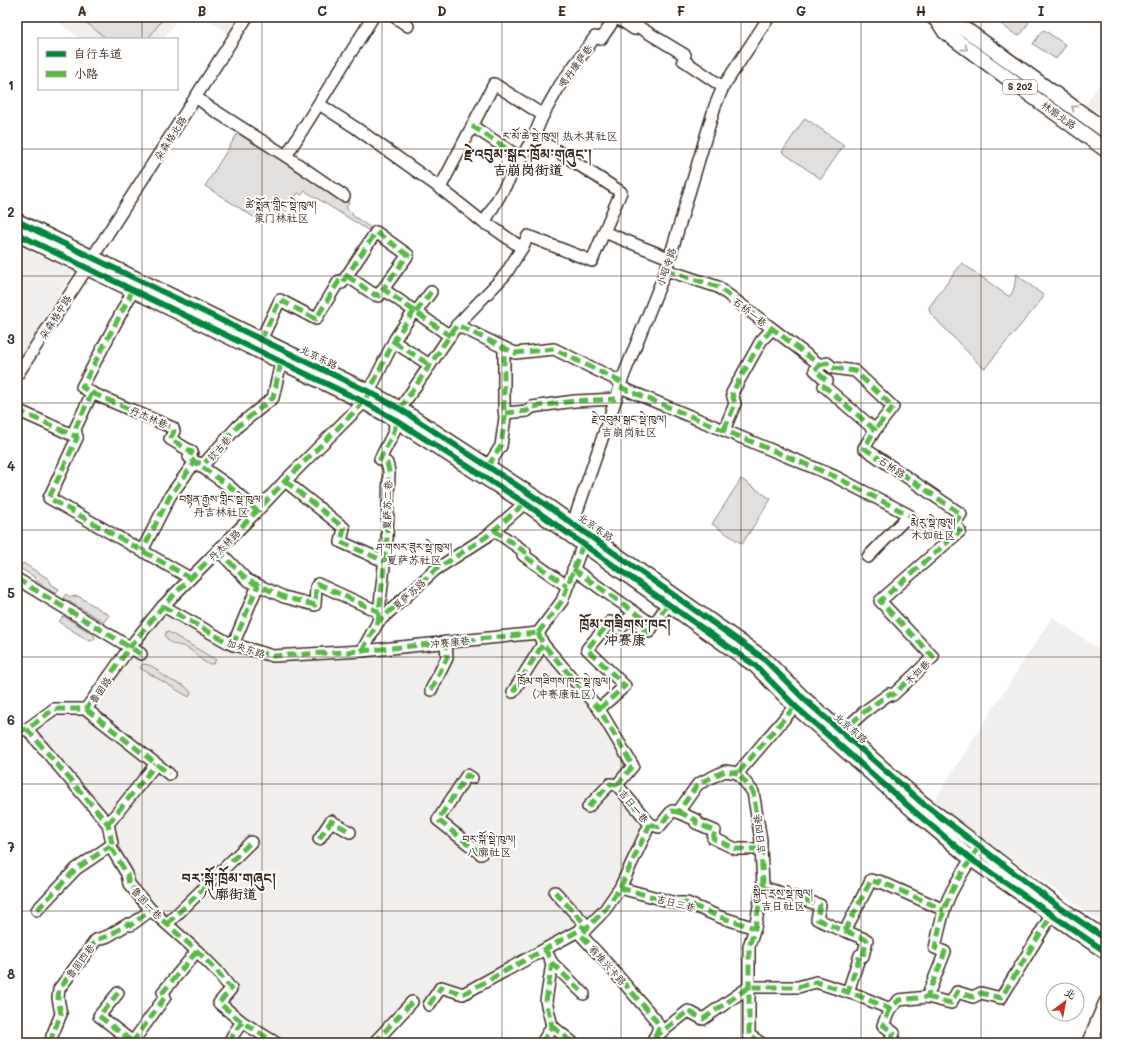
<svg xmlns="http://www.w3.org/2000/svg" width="1123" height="1060" viewBox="0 0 1123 1060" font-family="Mali,'LXGW WenKai TC','Noto Serif Tibetan',sans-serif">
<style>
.built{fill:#f1efee}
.green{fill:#e2e0de;stroke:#8e857e}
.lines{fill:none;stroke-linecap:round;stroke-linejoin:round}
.minor-casing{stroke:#3b2a1e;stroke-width:14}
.major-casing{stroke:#3b2a1e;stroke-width:17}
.minor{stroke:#fff;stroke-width:11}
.major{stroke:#fff;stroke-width:14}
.quiet{stroke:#58b947;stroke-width:5;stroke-dasharray:10 5;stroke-linecap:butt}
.cycleway-casing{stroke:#fff;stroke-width:8}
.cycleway{stroke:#00873e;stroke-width:6}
.oneway{stroke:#a79f9a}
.grid{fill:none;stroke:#3b2a1e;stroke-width:1;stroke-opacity:0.55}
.labels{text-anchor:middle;stroke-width:4;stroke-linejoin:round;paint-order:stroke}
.shield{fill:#fff;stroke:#766a62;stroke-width:1}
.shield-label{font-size:9px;font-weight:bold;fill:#3b2a1e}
.street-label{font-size:10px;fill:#3b2a1e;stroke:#fff}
.neighbourhood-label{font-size:11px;fill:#3b2a1e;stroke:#fff}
.district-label{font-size:14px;font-weight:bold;fill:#3b2a1e;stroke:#fff}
.neatline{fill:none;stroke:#3b2a1e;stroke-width:1.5}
.grid-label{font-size:13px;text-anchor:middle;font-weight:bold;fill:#3b2a1e}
</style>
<rect width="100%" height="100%" fill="#fff"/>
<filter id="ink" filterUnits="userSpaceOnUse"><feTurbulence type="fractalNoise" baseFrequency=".025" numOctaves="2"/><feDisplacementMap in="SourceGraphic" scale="8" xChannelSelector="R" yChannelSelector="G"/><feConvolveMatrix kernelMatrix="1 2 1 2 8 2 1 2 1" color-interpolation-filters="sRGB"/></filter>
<g filter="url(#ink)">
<g class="built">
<path d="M 52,17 L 179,17 L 164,39 L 80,39 Z"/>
<path d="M 204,17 L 238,17 L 228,33 Z"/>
<path d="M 1106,74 L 1106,118 L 1086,104 Z"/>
<path d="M 17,244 L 73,272 L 17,365 Z"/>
<path d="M 163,606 L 265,654 L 536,637 L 633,766 L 617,786 L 650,824 L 620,888 L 581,935 L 465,991 L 409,1007 L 374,1043 L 281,1043 L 219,1003 L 231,990 L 145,902 L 110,846 L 108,824 L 27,729 L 59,709 L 87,709 Z"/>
<path d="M 1052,617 L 1106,654 L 1106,926 L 933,802 Z"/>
</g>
<g class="green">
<path d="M 79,17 L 164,17 L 148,39 L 107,39 Z"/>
<path d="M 991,17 L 1027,17 L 1029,20 L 1029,22 L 1022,33 L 1019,35 L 1016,35 Z"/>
<path d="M 1044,30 L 1066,45 L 1056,59 L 1033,44 L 1042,31 Z"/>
<path d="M 805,118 L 844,145 L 821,179 L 782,152 Z"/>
<path d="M 239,131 L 280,157 L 280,159 L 287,163 L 289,161 L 349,203 L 346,208 L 353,213 L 352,215 L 371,228 L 368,230 L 305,191 L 302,195 L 298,193 L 282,218 L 269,210 L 260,211 L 255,218 L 205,186 Z"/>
<path d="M 962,263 L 1008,296 L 1010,296 C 1015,289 1015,282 1016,274 L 1043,295 L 1043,298 L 985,368 L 981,366 L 930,313 L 929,307 Z"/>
<path d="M 741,479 L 771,499 L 742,544 L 712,524 Z"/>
<path d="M 23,563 L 49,579 L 51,584 L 59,589 L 56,594 L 36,581 L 34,577 L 20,568 Z"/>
<path d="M 66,594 L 70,597 L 78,596 L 109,615 L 104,622 L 63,598 Z"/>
<path d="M 63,616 L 93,634 L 95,636 L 94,640 L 89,641 L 59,622 Z"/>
<path d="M 167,631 L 216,660 L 213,664 C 202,665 198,654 189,649 C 180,643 170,648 165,635 Z"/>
<path d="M 143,664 C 156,665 157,672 167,678 C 177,685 184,682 191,693 L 189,697 L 140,668 Z"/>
</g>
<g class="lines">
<g class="minor-casing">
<g id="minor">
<path d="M 395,17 L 408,26"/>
<path d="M 196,97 L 209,107 L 286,156 L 344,196"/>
<path d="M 319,104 L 356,128 L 440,188 L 484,223 L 492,227 L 522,248 L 528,236 L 592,261 L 604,232"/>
<path d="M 472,126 L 521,158"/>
<path d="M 534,136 L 621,192 L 604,232 L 669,258"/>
<path d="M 286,156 L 373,17"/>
<path d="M 440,188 L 494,84 L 543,115"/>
<path d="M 484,223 L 534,136 L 543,115 L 560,85 L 595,37 L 601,39 L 616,17 L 634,29 L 637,26 L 685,55 L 683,60 L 723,87"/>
<path d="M 666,270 L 718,287 L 820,365 L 815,370 L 827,381 L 824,386 L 875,430 L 864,448 L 961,514 L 954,524 L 960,531 L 880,601 L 933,657 L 893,695 L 889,694 L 864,712 L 842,732"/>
<path d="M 347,276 L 375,295 L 376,294 L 379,296 L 383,289 L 450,336"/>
<path d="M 132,290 L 129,298 L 82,387 L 92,393 L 75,429 L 77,438 L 49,498 L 190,578"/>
<path d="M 416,312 L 431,292"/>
<path d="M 457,325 L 515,353 L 554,349 L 621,382"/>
<path d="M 261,340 L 280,300 L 316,319 L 339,281 L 342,283 L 376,232 L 408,255 L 383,289"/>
<path d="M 394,342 L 430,365"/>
<path d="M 820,365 L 827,363 L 833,368 L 855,371 L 893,407 L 875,430"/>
<path d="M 17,375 L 87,268 L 92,258 L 247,17"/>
<path d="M 620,387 L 834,476 L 909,515 L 868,557"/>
<path d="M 92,393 L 173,428 L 174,431 L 170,439 L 192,452 L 189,457 L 195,462 L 170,496 L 142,551"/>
<path d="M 400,409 L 457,325 L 505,275 L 522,248"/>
<path d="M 17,410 L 77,437"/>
<path d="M 505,413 L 527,411 L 532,407 L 560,403 L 575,401 L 616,399"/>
<path d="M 724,430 L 735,404 L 732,393 L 761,341 L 772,329"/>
<path d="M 488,466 L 501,446 L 505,417 L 504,409 L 504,348"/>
<path d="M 285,481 L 344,528 L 341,542 L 384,561"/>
<path d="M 257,511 L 229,486 L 195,462 L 204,464 L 238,426 L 273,398 L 281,362"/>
<path d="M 573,523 L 620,387 L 621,382 L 666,270 L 715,106 L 723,87 L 769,17"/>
<path d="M 494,530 L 525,552 L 523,555 L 567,586"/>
<path d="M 218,550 L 247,580 L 284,597 L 315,605 L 316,587 L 318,584 L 379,612"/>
<path d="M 573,569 L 653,625"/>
<path d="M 17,579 L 141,654"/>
<path d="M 163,606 L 229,643 L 273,656 L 362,651 L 538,633"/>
<path d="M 378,622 L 387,539 L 389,471 L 387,463 L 380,459 L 393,434 L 395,428 L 394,419"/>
<path d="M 538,633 L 543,644 L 599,709 L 633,766 L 617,785 L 650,824 L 620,888 L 604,911 L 588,927"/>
<path d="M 538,633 L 562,601 L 583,544"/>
<path d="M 233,645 L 258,585"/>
<path d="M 362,651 L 378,622 L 435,570 L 486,537 L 525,503"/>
<path d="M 431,690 L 447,658 L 446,642"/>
<path d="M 513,692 L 543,644"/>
<path d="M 86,709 L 130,647 L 163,606 L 257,511 L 285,481 L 364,402 L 395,339 L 414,311"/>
<path d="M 86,709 L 169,774"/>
<path d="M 599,709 L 625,686 L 587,649 L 610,622 L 620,629 L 628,619 L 649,632 L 668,604"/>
<path d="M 27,729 L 108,824 L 112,843 L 110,846 L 127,874 L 129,884 L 151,910 L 197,951 L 217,971 L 231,989 L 219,1003 L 242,1022 L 276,1043"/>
<path d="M 17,731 L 27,729 L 54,709 L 86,709"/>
<path d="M 472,778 L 467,775 L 438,820 L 481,854"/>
<path d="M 588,807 L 610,784 L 617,785"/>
<path d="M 678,812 L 696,820 L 696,823 L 715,831 L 713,838 L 736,849 L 761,849"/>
<path d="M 108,824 L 156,764"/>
<path d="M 650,824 L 659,827 L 672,811 L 678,812 L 698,784 L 725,771 L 738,773"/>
<path d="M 319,839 L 331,821 L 350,832"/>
<path d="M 762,887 L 820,905 L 817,919 L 834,927 L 845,931 L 871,880 L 878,883 L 879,881 L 944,910"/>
<path d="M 620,888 L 676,903 L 687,903 L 720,917 L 755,928"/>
<path d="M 555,892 L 588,927 L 581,935 L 605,961 L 655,1019 L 659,1027 L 655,1037"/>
<path d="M 37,910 L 76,869 L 110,846"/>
<path d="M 167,924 L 251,842"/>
<path d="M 845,931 L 867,940 L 863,956 L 860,955 L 848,992"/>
<path d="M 552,963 L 584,994"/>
<path d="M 118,993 L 99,1016 L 133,1042"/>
<path d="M 927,997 L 951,1003 L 957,992 L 973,997 L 981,993 L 1001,998 L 1049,919 L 1050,914"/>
<path d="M 429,1005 L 441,987 L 463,994 L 580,930 L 584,925"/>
<path d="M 890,1009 L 883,1025 L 894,1033 L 890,1040 L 896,1043"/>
<path d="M 552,1026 L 573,1043"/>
<path d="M 654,1038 L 688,1011 L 703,1019 L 749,987 L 798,987 L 816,982 L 857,995 L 890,1009 L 899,1000 L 927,997 L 945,952 L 935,948 C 939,930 942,913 949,897 C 957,879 969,863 979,846"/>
<path d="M 51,1043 L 52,1036 L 61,1014 L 58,998 L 59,989 L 96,940 L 108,936 L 128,924 L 131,925 L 151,910"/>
<path d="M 132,1043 L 165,997 L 163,992 L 197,951"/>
<path d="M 229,1043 L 233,1035 L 242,1022"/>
<path d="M 374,1043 L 412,1002"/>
<path d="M 542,1043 L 552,1026 L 546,1001 L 552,963 L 546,951"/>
<path d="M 761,1043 L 749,1035 L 749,946 L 755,928 L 763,884 L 761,849 L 761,840 L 753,792 L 738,773 L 795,706"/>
</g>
</g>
<g class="major-casing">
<g id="major">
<path d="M 933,17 L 938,21 L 945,32 L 961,44 L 1106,150"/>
<path d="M 938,21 L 951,22 L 969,32 L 1106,131"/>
<path d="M 17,221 L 369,392 L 400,409 L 533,496 L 763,658 L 803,698 L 921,802 L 1056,905 L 1106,939"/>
<path d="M 17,234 L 364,402 L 394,419 L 525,503 L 756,666 L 795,706 L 914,811 L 971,859 L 1106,952"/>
<path d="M 1089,1043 L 1106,1003"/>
<path d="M 1104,1043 L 1106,1039"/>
</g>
</g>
<use href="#minor" class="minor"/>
<use href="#major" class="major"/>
<g class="quiet">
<path d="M 472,126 L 521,158"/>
<path d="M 666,270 L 718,287 L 820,365 L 815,370 L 827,381 L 824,386 L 875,430 L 864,448 L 961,514 L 954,524 L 960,531 L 880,601 L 933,657 L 893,695 L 889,694 L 864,712 L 842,732"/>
<path d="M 347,276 L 375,295 L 376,294 L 379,296 L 383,289 L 450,336"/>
<path d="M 132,290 L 129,298 L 82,387 L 92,393 L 75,429 L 77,438 L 49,498 L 190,578"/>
<path d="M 416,312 L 431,292"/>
<path d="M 261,340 L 280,300 L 316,319 L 339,281 L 342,283 L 376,232 L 408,255 L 383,289"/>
<path d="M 394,342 L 430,365"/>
<path d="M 820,365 L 827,363 L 833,368 L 855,371 L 893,407 L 875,430"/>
<path d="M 620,387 L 834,476 L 909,515"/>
<path d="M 92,393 L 173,428 L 174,431 L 170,439 L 192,452 L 189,457 L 195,462 L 170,496 L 142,551"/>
<path d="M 400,409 L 457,325 L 515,353 L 554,349 L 621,382"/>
<path d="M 17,410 L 77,437"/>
<path d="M 505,413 L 527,411 L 532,407 L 560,403 L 575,401 L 616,399"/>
<path d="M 724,430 L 735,404 L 732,393 L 761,341 L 772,329"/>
<path d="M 488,466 L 501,446 L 505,417 L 504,409 L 504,348"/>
<path d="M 285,481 L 344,528 L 341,542 L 384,561"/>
<path d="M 257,511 L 229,486 L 195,462 L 204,464 L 238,426 L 273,398 L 281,362"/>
<path d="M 494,530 L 525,552 L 523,555 L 567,586"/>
<path d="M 218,550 L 247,580 L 284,597 L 315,605 L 316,587 L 318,584 L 379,612"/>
<path d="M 573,569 L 653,625"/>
<path d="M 17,579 L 141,654"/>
<path d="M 163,606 L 229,643 L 273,656 L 362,651 L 538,633"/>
<path d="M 378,622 L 387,539 L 389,471 L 387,463 L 380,459 L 393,434 L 395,428 L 394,419"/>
<path d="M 538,633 L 543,644 L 599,709 L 633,766 L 617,785 L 650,824 L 620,888 L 604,911 L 588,927"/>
<path d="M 538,633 L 562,601 L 583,544"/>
<path d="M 233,645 L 258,585"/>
<path d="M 362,651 L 378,622 L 435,570 L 486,537 L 525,503"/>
<path d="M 431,690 L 447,658 L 446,642"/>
<path d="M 513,692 L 543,644"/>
<path d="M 86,709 L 130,647 L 163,606 L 257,511 L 285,481 L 364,402 L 395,339 L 414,311"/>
<path d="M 86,709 L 169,774"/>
<path d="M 599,709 L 625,686 L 587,649 L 610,622 L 620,629 L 628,619 L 649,632 L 668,604"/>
<path d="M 27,729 L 108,824 L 112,843 L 110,846 L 127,874 L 129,884 L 151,910 L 197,951 L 217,971 L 231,989 L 219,1003 L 242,1022 L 276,1043"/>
<path d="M 17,731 L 27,729 L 54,709 L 86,709"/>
<path d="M 472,778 L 467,775 L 438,820 L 481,854"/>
<path d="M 588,807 L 610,784 L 617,785"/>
<path d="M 678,812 L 696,820 L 696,823 L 715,831 L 713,838 L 736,849 L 761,849"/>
<path d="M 108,824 L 156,764"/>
<path d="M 650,824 L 659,827 L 672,811 L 678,812 L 698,784 L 725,771 L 738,773"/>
<path d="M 319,839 L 331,821 L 350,832"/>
<path d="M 762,887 L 820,905 L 817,919 L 834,927 L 845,931 L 871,880 L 878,883 L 879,881 L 944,910"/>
<path d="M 620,888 L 676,903 L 687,903 L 720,917 L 755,928"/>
<path d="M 555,892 L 588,927 L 581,935 L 605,961 L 655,1019 L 659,1027 L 654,1038 L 656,1043"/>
<path d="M 37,910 L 76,869 L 110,846"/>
<path d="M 167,924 L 251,842"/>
<path d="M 845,931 L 867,940 L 863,956 L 860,955 L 848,992"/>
<path d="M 552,963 L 584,994"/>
<path d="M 118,993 L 99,1016 L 133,1042"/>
<path d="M 927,997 L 951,1003 L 957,992 L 973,997 L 981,993 L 1001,998 L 1049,919 L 1050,914"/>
<path d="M 429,1005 L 441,987 L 463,994 L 580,930 L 584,925"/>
<path d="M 890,1009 L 883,1025 L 894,1033 L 890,1040 L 896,1043"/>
<path d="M 552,1026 L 573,1043"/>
<path d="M 654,1038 L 688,1011 L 703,1019 L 749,987 L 798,987 L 816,982 L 857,995 L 890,1009 L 899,1000 L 927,997 L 945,952 L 935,948 C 939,930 942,913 949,897 C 957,879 969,863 979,846"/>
<path d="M 51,1043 L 52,1036 L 61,1014 L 58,998 L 59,989 L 96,940 L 108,936 L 128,924 L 131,925 L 151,910"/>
<path d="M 132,1043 L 165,997 L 163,992 L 197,951"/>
<path d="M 229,1043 L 233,1035 L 242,1022"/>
<path d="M 374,1043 L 412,1002"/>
<path d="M 542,1043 L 552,1026 L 546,1001 L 552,963 L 546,951"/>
<path d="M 761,1043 L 749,1035 L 749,946 L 755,928 L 763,884 L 761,849 L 761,840 L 753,792 L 738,773 L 795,706"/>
</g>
<g class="cycleway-casing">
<g id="cycleway">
<path d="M 17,221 L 369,392 L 400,409 L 533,496 L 763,658 L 803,698 L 921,802 L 1056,905 L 1106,939"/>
<path d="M 17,234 L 364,402 L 394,419 L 525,503 L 756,666 L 795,706 L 914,811 L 971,859 L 1106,952"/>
</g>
</g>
<use href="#cycleway" class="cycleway"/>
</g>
<defs><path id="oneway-chevron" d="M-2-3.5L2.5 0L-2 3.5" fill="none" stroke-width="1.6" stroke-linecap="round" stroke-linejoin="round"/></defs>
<g class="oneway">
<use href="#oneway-chevron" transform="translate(965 48) rotate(36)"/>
<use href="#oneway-chevron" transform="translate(1074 108) rotate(-144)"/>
</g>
</g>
<path class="grid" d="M 142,17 L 142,39M 262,17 L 262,1043M 382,17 L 382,1043M 502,17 L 502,1043M 621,17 L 621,1043M 741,17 L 741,1043M 861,17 L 861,1043M 981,17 L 981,1043M 142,89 L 142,1043M 17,149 L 1106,149M 17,276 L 1106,276M 17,403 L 1106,403M 17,530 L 1106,530M 17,657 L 1106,657M 17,784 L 1106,784M 17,911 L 1106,911"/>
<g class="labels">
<rect class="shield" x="1003" y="80" width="34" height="14" rx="3"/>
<g class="shield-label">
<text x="1020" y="90">S 202</text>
</g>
<g class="street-label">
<text transform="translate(575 66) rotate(-54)" y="4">噶丹康萨巷</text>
<text transform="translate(1059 115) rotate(36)" y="4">林廓北路</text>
<text transform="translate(170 138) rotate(-57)" y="4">朵森格北路</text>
<text transform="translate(666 267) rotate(-71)" y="4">小昭寺路</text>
<text transform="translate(750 312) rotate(38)" y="4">石桥一巷</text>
<text transform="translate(55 317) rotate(-57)" y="4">朵森格中路</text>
<text transform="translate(319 357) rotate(26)" y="4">北京东路</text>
<text transform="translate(149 417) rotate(23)" y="4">丹杰林巷</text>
<text transform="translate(219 448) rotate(-48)" y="4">钦古巷</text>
<text transform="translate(892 467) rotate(34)" y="4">石桥路</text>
<text transform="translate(387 505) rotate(-88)" y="4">夏萨苏二巷</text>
<text transform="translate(596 527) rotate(35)" y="4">北京东路</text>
<text transform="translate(224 545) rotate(-45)" y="4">丹杰林路</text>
<text transform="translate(409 594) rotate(-42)" y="4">夏萨苏路</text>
<text transform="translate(450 642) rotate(-6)" y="4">冲赛康巷</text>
<text transform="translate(246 648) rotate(18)" y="4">加央东路</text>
<text transform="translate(917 672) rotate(-43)" y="4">木如巷</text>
<text transform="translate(100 690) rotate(-55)" y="4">鲁固路</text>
<text transform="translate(851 728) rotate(41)" y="4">北京东路</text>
<text transform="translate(634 806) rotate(51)" y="4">吉日一巷</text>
<text transform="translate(759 834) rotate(-96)" y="4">吉日四巷</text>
<text transform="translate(147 903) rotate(47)" y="4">鲁固一巷</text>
<text transform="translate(676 903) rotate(14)" y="4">吉日三巷</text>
<text transform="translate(80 961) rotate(-53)" y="4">鲁固四巷</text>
<text transform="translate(608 965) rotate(48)" y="4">翁堆兴卡路</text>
</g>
<g class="neighbourhood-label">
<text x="560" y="140">ར་མོ་ཆེ་སྡེ་ཁུལ། 热木其社区</text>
<text x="281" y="209">ཚེ་སྨོན་གླིང་སྡེ་ཁུལ།<tspan x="281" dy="13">策门林社区</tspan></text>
<text x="629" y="423">རྗེ་འབུམ་སྒང་སྡེ་ཁུལ།<tspan x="629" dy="13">吉崩岗社区</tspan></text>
<text x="221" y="503">བསྟན་རྒྱས་གླིང་སྡེ་ཁུལ།<tspan x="221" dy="13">丹吉林社区</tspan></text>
<text x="933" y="526">རྨེ་རུ་སྡེ་ཁུལ།<tspan x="933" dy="13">木如社区</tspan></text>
<text x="414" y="551">ཤ་གསར་ཟུར་སྡེ་ཁུལ།<tspan x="414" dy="13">夏萨苏社区</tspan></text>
<text x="564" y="685">ཁྲོམ་གཟིགས་ཁང་སྡེ་ཁུལ།<tspan x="564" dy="13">(冲赛康社区)</tspan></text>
<text x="489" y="843">བར་སྐོ་སྡེ་ཁུལ།<tspan x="489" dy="13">八廓社区</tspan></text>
<text x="783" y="897">སྐྱིད་རས་སྡེ་ཁུལ།<tspan x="783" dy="13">吉日社区</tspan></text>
</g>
<g class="district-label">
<text x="528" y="159">རྗེ་འབུམ་སྒང་ཁྲོམ་གཞུང་།<tspan x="528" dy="16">吉崩岗街道</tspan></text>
<text x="625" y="629">ཁྲོམ་གཟིགས་ཁང།<tspan x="625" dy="16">冲赛康</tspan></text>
<text x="229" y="883">བར་སྐོ་ཁྲོམ་གཞུང།<tspan x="229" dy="16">八廓街道</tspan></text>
</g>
</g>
<rect width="1123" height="1060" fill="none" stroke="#fff" stroke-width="44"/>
<rect x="38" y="38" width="140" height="52" fill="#ffffff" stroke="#b1aaa5"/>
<rect x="46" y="51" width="20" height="6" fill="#00873e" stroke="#b1aaa5"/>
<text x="74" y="58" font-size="12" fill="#3b2a1e">自行车道</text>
<rect x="46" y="71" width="20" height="6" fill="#58b947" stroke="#b1aaa5"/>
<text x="74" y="78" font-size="12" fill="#3b2a1e">小路</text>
<g transform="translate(1065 1002) rotate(32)"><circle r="19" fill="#ffffff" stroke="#b1aaa5"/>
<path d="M0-3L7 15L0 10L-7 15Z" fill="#c8321e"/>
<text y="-6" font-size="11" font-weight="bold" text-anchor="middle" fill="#3b2a1e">北</text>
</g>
<rect x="22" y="22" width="1079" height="1016" class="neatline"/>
<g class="grid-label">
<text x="82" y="16">A</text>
<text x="202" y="16">B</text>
<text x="322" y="16">C</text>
<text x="442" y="16">D</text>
<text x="562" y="16">E</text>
<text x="681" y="16">F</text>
<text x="801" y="16">G</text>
<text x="921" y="16">H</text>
<text x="1041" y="16">I</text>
<text x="11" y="90">1</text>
<text x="11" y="217">2</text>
<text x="11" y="344">3</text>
<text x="11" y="471">4</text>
<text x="11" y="598">5</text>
<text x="11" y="725">6</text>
<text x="11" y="852">7</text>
<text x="11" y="979">8</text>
</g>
</svg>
